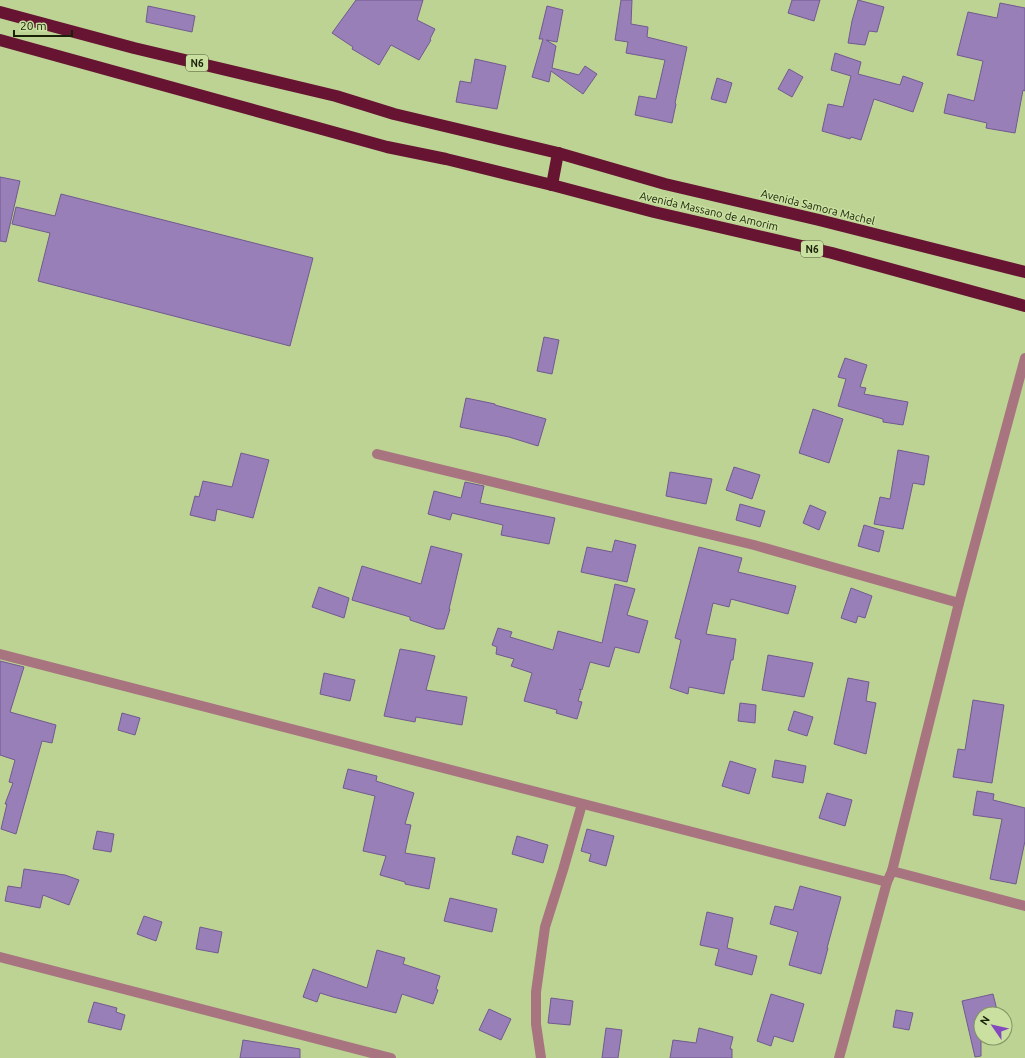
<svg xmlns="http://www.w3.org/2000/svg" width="1025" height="1058" viewBox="0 0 1025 1058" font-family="Ubuntu,sans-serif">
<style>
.building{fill:#987fb8;stroke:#725990}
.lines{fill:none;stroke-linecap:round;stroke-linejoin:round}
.minor{stroke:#a77480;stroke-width:10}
.highway{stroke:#671432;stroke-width:12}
.labels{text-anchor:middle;stroke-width:3;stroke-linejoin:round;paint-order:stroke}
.shield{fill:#c9e0a0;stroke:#4e5a36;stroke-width:1}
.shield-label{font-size:10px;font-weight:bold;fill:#192108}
.street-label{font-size:11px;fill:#192108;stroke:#c9e0a0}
</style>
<rect width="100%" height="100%" fill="#bcd393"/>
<g class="building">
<path d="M 356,0 L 423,0 L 417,20 L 435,29 L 430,39 L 431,40 L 419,60 L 391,45 L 379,65 L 352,49 L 353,47 L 332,33 Z"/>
<path d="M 621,0 L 632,0 L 631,24 L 648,27 L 647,37 L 687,47 L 675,103 L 676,104 L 672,123 L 635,115 L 639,96 L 656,99 L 665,60 L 626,53 L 628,42 L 615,40 Z"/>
<path d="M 792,0 L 820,0 L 814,21 L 788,13 Z"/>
<path d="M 858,0 L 884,7 L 877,32 L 869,31 L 865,45 L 848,43 L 852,21 Z"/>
<path d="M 1000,3 L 1025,8 L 1025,91 L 1023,90 L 1015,133 L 986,128 L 987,123 L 944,113 L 948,94 L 974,101 L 983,61 L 957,55 L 968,12 L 997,18 Z"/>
<path d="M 148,6 L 195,16 L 192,32 L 146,22 Z"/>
<path d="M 547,6 L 563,10 L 557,42 L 546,40 L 556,46 L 552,68 L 579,75 L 585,66 L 597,74 L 583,94 L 551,71 L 549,82 L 532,77 L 543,39 L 539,39 Z"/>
<path d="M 835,53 L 861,62 L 858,74 L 900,85 L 903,76 L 923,83 L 913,112 L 874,99 L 861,140 L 851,137 L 850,139 L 822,131 L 828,104 L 843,107 L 851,76 L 831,70 Z"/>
<path d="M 475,59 L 506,66 L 497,109 L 456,102 L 460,81 L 471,83 Z"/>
<path d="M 789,69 L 803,77 L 792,97 L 778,89 Z"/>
<path d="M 717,78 L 732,83 L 726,103 L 711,99 Z"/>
<path d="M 0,177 L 20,181 L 6,242 L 0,241 Z"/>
<path d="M 61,194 L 313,258 L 290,346 L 38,281 L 50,233 L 12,224 L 16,207 L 55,216 Z"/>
<path d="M 544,337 L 559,340 L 552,374 L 537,371 Z"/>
<path d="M 845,358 L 867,365 L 860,387 L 866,388 L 864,394 L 908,402 L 903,425 L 883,422 L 883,419 L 838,406 L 846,379 L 838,377 Z"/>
<path d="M 466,398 L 495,404 L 495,405 L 546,419 L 538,446 L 509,437 L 460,427 Z"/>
<path d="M 813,409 L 843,419 L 829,463 L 799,453 Z"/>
<path d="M 898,450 L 929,456 L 924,485 L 913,483 L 903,529 L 874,524 L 880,497 L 890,499 Z"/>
<path d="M 241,453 L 269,460 L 253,518 L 217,509 L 215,521 L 190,515 L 195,496 L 199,497 L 203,481 L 232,487 Z"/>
<path d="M 734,467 L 760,475 L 752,499 L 726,490 Z"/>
<path d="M 670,472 L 712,479 L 706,504 L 666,496 Z"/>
<path d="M 465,482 L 484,486 L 480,503 L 555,518 L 549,544 L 501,535 L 503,525 L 452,513 L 450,520 L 428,514 L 434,491 L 461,498 Z"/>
<path d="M 740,504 L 765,511 L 760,527 L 736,520 Z"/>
<path d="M 810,505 L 826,512 L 819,530 L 803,523 Z"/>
<path d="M 864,525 L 884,531 L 879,552 L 858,546 Z"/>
<path d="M 615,540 L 636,545 L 627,582 L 581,572 L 587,547 L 612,552 Z"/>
<path d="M 431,546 L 462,554 L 449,609 L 450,609 L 444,629 L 437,629 L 410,620 L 410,617 L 352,600 L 362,566 L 421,584 Z"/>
<path d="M 699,547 L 742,558 L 738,572 L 796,586 L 788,614 L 731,599 L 729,607 L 713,603 L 706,634 L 736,639 L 733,660 L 731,660 L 724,694 L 689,687 L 688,694 L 670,688 L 681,640 L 675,638 Z"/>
<path d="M 615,584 L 635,589 L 627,615 L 648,621 L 639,653 L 615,647 L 609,667 L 590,662 L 582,690 L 579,689 L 581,691 L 578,701 L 582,702 L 577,719 L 556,713 L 557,710 L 524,701 L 532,673 L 511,666 L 514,659 L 496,654 L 497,647 L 492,645 L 498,628 L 512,632 L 510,637 L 553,650 L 558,631 L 602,643 Z"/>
<path d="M 319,587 L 349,598 L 344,618 L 312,607 Z"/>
<path d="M 851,588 L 872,596 L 865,618 L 858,616 L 856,623 L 841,618 Z"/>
<path d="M 400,649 L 417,652 L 435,656 L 426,690 L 467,697 L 462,725 L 416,717 L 415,722 L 384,716 Z"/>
<path d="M 768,655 L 813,663 L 804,697 L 762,690 Z"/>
<path d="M 0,661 L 24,667 L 10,712 L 56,725 L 52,743 L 42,741 L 16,834 L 1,829 L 7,804 L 5,804 L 13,783 L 9,782 L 15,760 L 0,755 Z"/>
<path d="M 324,673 L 355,680 L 350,701 L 320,694 Z"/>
<path d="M 848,678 L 869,682 L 866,701 L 876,703 L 866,754 L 834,744 Z"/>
<path d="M 973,700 L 1004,705 L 992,783 L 953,777 L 958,749 L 965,750 Z"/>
<path d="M 740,703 L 756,705 L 755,723 L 738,721 Z"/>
<path d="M 794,711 L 813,717 L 807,736 L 788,730 Z"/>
<path d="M 122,713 L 140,718 L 135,735 L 118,730 Z"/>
<path d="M 775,760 L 806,766 L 803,783 L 772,777 Z"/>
<path d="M 730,761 L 756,769 L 749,794 L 722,786 Z"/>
<path d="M 348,769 L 377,776 L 376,781 L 414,793 L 405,824 L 411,825 L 405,853 L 435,858 L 429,889 L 405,884 L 405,882 L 380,875 L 386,856 L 363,851 L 375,796 L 343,788 Z"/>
<path d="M 977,791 L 994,794 L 993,800 L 1025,808 L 1025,841 L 1016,884 L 990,879 L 1002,819 L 973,815 Z"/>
<path d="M 827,793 L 852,800 L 845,826 L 819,818 Z"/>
<path d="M 587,829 L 614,836 L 606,866 L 589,861 L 591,854 L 581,851 Z"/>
<path d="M 97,831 L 114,834 L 111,852 L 93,849 Z"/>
<path d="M 517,836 L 548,845 L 543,863 L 512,854 Z"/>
<path d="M 24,869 L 65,875 L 79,880 L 69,905 L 43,895 L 40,908 L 5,901 L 8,886 L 21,888 Z"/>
<path d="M 800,886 L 841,897 L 827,948 L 828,948 L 821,974 L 789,965 L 798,932 L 770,924 L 775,906 L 793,910 Z"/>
<path d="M 450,898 L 497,909 L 492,932 L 444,921 Z"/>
<path d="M 707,912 L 733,918 L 727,948 L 757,956 L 752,975 L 715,965 L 719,949 L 700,945 Z"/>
<path d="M 144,916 L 162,922 L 156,941 L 137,934 Z"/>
<path d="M 200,927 L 222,932 L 218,953 L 196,949 Z"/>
<path d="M 377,950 L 405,958 L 403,964 L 440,976 L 436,989 L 438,990 L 433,1004 L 402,994 L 396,1013 L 333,997 L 320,993 L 317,1002 L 303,997 L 313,969 L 367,988 Z"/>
<path d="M 771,994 L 804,1004 L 793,1042 L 774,1036 L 771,1046 L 757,1041 Z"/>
<path d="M 993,994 L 998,1014 L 981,1014 L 981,1056 L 975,1057 L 962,1001 Z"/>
<path d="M 551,998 L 573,1001 L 570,1025 L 548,1023 Z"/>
<path d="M 94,1002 L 117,1008 L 116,1012 L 125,1015 L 121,1030 L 88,1022 Z"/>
<path d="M 489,1009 L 511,1019 L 501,1040 L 479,1030 Z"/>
<path d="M 896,1010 L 913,1013 L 909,1030 L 893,1027 Z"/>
<path d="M 606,1028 L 622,1030 L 618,1058 L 602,1058 Z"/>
<path d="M 699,1028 L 733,1037 L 730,1049 L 732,1049 L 732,1058 L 670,1058 L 673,1040 L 696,1043 Z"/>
<path d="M 243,1040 L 300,1049 L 300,1058 L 240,1058 Z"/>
</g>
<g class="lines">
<g class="minor">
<path d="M 377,454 L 754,545 L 959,603"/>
<path d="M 0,654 L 887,882"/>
<path d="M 892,871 L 1025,906"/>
<path d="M 0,957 L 391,1058"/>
<path d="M 541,1058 L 536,1024 L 536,992 L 545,927 L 563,870 L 582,804"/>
<path d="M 839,1058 L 887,882 L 892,871 L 959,603 L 1025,358"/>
</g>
<g class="highway">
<path d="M 0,12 L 134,48 L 336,96 L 394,114 L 558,153 L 665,184 L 819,220 L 1025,272"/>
<path d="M 0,40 L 387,147 L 446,159 L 552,185 L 654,212 L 832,253 L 1025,306"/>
<path d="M 552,185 L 558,153"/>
</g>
</g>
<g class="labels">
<g class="shield">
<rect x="186" y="55" width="22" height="16" rx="3"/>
<rect x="801" y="241" width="22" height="16" rx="3"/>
</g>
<g class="shield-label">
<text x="197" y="67">N6</text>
<text x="812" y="253">N6</text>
</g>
<g class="street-label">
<text transform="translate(818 207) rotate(14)" y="4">Avenida Samora Machel</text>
<text transform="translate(709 211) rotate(13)" y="4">Avenida Massano de Amorim</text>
</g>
</g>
<g transform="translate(993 1026) rotate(304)"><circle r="19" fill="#c9e0a0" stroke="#839463"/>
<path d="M0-3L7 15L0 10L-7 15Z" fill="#8449bf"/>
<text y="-6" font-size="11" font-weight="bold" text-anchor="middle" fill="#192108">N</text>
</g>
<path d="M14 30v6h58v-6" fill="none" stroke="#192108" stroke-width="2"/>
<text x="20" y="30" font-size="12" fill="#192108" stroke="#c9e0a0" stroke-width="3" paint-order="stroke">20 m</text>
</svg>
